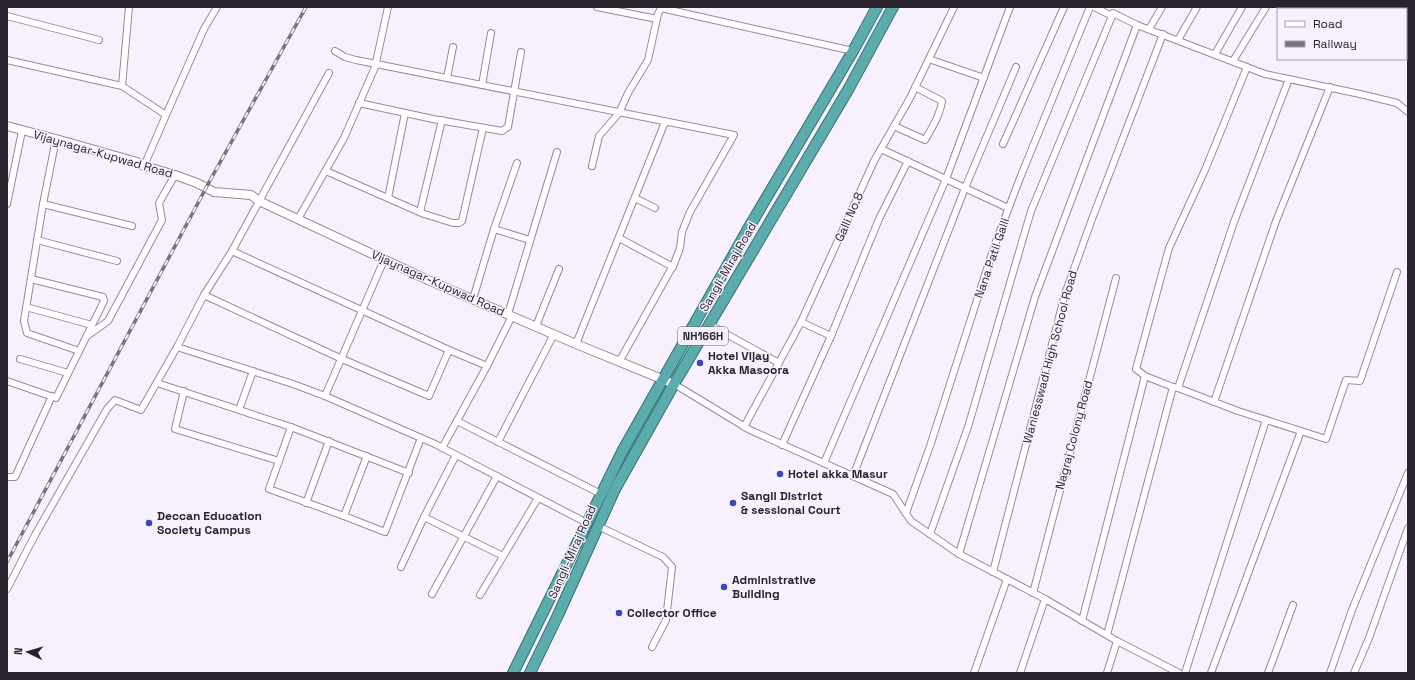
<svg xmlns="http://www.w3.org/2000/svg" width="1415" height="680" viewBox="0 0 1415 680" font-family="'Space Grotesk',sans-serif">
<style>
.lines{fill:none;stroke-linecap:round;stroke-linejoin:round}
.minor-casing{stroke:#9b87a4;stroke-width:8}
.tertiary-casing{stroke:#9b87a4;stroke-width:10}
.trunk-casing{stroke:#306f74;stroke-width:12}
.minor{stroke:#fff;stroke-width:6}
.tertiary{stroke:#fff;stroke-width:8}
.trunk{stroke:#5cacae;stroke-width:10}
.rail-casing{stroke:#7a727e;stroke-width:3.5}
.rail{stroke:#f8f0fc;stroke-width:2;stroke-dasharray:6;stroke-linecap:butt}
.poi-dot{fill:#3b47bb;stroke:#f8f0fc;stroke-width:1.5}
.labels{text-anchor:middle;stroke-width:3;stroke-linejoin:round;paint-order:stroke}
.shield{fill:#f8f0fc;stroke:#68606c;stroke-width:1}
.shield-label{font-size:11px;font-weight:bold;fill:#2a232e}
.street-label{font-size:12px;fill:#2a232e;stroke:#f8f0fc}
.poi-label{font-size:12px;font-weight:bold;fill:#2a232e;stroke:#f8f0fc;text-anchor:start}
</style>
<rect width="100%" height="100%" fill="#f8f0fc"/>
<g class="lines">
<g class="minor-casing">
<g id="minor">
<path d="M 597,7 L 657,19"/>
<path d="M 1094,7 L 1112,16 L 1113,13 L 1137,25 L 1265,74 L 1360,94 L 1397,103 L 1408,112"/>
<path d="M 7,16 L 99,40"/>
<path d="M 1149,29 L 1162,7"/>
<path d="M 1178,40 L 1197,7"/>
<path d="M 335,51 L 345,57 L 356,60 L 734,135 L 690,212 L 682,232 L 680,248 L 674,264 L 619,362"/>
<path d="M 1215,54 L 1242,7"/>
<path d="M 929,59 L 984,78"/>
<path d="M 7,60 L 122,86 L 166,115 L 144,166"/>
<path d="M 1233,61 L 1266,7"/>
<path d="M 1247,67 L 1205,170 L 1169,248 L 1136,369 L 1145,376 L 1173,387 L 1178,388 L 1234,222 L 1289,79"/>
<path d="M 447,78 L 453,47"/>
<path d="M 482,85 L 491,33"/>
<path d="M 122,86 L 129,7"/>
<path d="M 359,103 L 433,119 L 502,131 L 508,127 L 521,52"/>
<path d="M 166,115 L 204,29 L 217,7"/>
<path d="M 894,126 L 925,140 C 932,128 940,115 942,101 L 915,87"/>
<path d="M 56,139 L 43,204 L 24,321 L 27,333 L 79,351"/>
<path d="M 1003,144 L 1064,7"/>
<path d="M 881,149 L 1008,208"/>
<path d="M 592,166 L 599,136 L 619,113 L 628,93 L 648,60 L 658,14 L 661,8 L 853,51"/>
<path d="M 326,171 L 424,214 L 453,223 L 459,223 L 462,221 L 483,128"/>
<path d="M 388,198 L 405,113"/>
<path d="M 635,198 L 655,208"/>
<path d="M 7,204 L 22,131"/>
<path d="M 43,204 L 132,226"/>
<path d="M 420,212 L 442,120"/>
<path d="M 298,219 L 344,138 L 375,67 L 388,7"/>
<path d="M 494,229 L 530,240"/>
<path d="M 619,238 L 673,267"/>
<path d="M 37,240 L 117,261"/>
<path d="M 232,251 L 449,350 L 487,366"/>
<path d="M 204,295 L 342,359 L 429,396 L 449,350"/>
<path d="M 473,299 L 494,229 L 517,163"/>
<path d="M 26,307 L 92,325"/>
<path d="M 508,314 L 557,152"/>
<path d="M 710,325 L 779,363"/>
<path d="M 536,326 L 559,269"/>
<path d="M 87,336 L 108,321 L 162,220 L 159,203 L 175,175"/>
<path d="M 831,336 L 879,219 L 908,161"/>
<path d="M 576,344 L 665,122"/>
<path d="M 177,347 L 293,384 L 325,396 L 435,444 L 587,523"/>
<path d="M 20,359 L 68,373"/>
<path d="M 7,381 L 56,398 L 104,301 L 103,297 L 31,279"/>
<path d="M 157,383 L 291,427 L 269,489 L 344,516 L 385,532 L 421,438"/>
<path d="M 674,384 L 750,430 L 893,494 L 911,521 L 959,554 L 1045,599 L 1117,641 L 1179,673"/>
<path d="M 1178,388 L 1238,411 L 1326,439 L 1346,380 L 1360,381 L 1397,272"/>
<path d="M 184,391 L 175,429 L 279,461"/>
<path d="M 325,396 L 384,260"/>
<path d="M 1214,402 L 1276,221 L 1330,87"/>
<path d="M 239,410 L 253,371"/>
<path d="M 457,421 L 601,494"/>
<path d="M 291,427 L 409,473"/>
<path d="M 744,427 L 801,322 L 874,161 L 910,98 L 954,7"/>
<path d="M 498,442 L 554,334"/>
<path d="M 782,445 L 831,336 L 801,322"/>
<path d="M 442,448 L 487,366 L 512,316"/>
<path d="M 824,463 L 946,179 L 1010,7"/>
<path d="M 853,476 L 965,188 L 1016,67"/>
<path d="M 7,477 L 15,477 L 52,396"/>
<path d="M 306,503 L 329,441"/>
<path d="M 906,513 L 930,446 L 994,247 L 1020,178 L 1090,7"/>
<path d="M 344,516 L 367,456"/>
<path d="M 424,517 L 503,556"/>
<path d="M 598,526 L 663,557 L 672,567 L 666,620 L 652,647"/>
<path d="M 930,534 L 968,427 L 1031,211 L 1112,16"/>
<path d="M 959,554 L 1035,297 L 1137,25"/>
<path d="M 401,567 L 424,517 L 456,455"/>
<path d="M 993,572 L 1065,294 L 1092,219 L 1163,34"/>
<path d="M 7,589 L 35,535 L 107,409 L 115,400 L 141,410 L 177,347 L 204,295 L 232,251 L 329,73"/>
<path d="M 1033,593 L 1116,278"/>
<path d="M 432,594 L 497,476"/>
<path d="M 480,595 L 538,498"/>
<path d="M 1082,621 L 1145,376"/>
<path d="M 1107,635 L 1173,387"/>
<path d="M 974,673 L 1007,579"/>
<path d="M 1020,673 L 1045,599"/>
<path d="M 1107,673 L 1117,641"/>
<path d="M 1185,673 L 1266,420"/>
<path d="M 1211,673 L 1301,431"/>
<path d="M 1268,673 L 1293,605"/>
<path d="M 1330,673 L 1352,610 L 1408,473"/>
<path d="M 1354,673 L 1369,638 L 1408,528"/>
</g>
</g>
<g class="tertiary-casing">
<path id="tertiary" d="M 7,126 L 56,139 L 137,162 L 144,166 L 175,175 L 197,183 L 214,192 L 251,195 L 259,201 L 428,280 L 576,344 L 674,384"/>
</g>
<g class="trunk-casing">
<g id="trunk">
<path d="M 513,673 L 623,450 L 748,229 L 853,51 L 877,7"/>
<path d="M 530,673 L 559,613 L 615,489 L 674,384 L 848,90 L 893,7"/>
</g>
</g>
<use href="#minor" class="minor"/>
<use href="#tertiary" class="tertiary"/>
<use href="#trunk" class="trunk"/>
<g class="rail-casing">
<path id="rail" d="M 7,562 L 207,186 L 306,7"/>
</g>
<use href="#rail" class="rail"/>
</g>
<g class="poi-dot">
<circle cx="700" cy="363" r="4"/>
<circle cx="780" cy="474" r="4"/>
<circle cx="733" cy="503" r="4"/>
<circle cx="149" cy="523" r="4"/>
<circle cx="724" cy="587" r="4"/>
<circle cx="619" cy="613" r="4"/>
</g>
<g class="labels">
<rect class="shield" x="678" y="327" width="50" height="18" rx="3"/>
<g class="shield-label">
<text x="703" y="340">NH166H</text>
</g>
<g class="street-label">
<text transform="translate(103 154) rotate(16)" y="4">Vijaynagar-Kupwad Road</text>
<text transform="translate(849 217) rotate(-66)" y="4">Galli No.8</text>
<text transform="translate(992 258) rotate(-71)" y="4">Nana Patil Galli</text>
<text transform="translate(728 267) rotate(-60)" y="4">Sangli-Miraj Road</text>
<text transform="translate(438 283) rotate(24)" y="4">Vijaynagar-Kupwad Road</text>
<text transform="translate(1050 357) rotate(-75)" y="4">Wanlesswadi High School Road</text>
<text transform="translate(1074 435) rotate(-75)" y="4">Nagraj Colony Road</text>
<text transform="translate(572 552) rotate(-66)" y="4">Sangli-Miraj Road</text>
</g>
<g class="poi-label">
<text x="708" y="360">Hotel Vijay<tspan x="708" dy="14">Akka Masoora</tspan></text>
<text x="788" y="478">Hotel akka Masur</text>
<text x="741" y="500">Sangli District<tspan x="741" dy="14">&amp; sessional Court</tspan></text>
<text x="157" y="520">Deccan Education<tspan x="157" dy="14">Society Campus</tspan></text>
<text x="732" y="584">Administrative<tspan x="732" dy="14">Building</tspan></text>
<text x="627" y="617">Collector Office</text>
</g>
</g>
<rect width="1415" height="680" fill="none" stroke="#2a232e" stroke-width="16"/>
<rect x="1277" y="8" width="130" height="52" fill="#f8f0fc" stroke="#a69eaa"/>
<rect x="1285" y="21" width="20" height="6" fill="#ffffff" stroke="#a69eaa"/>
<text x="1313" y="28" font-size="12" fill="#2a232e">Road</text>
<rect x="1285" y="41" width="20" height="6" fill="#7a727e" stroke="#a69eaa"/>
<text x="1313" y="48" font-size="12" fill="#2a232e">Railway</text>
<g transform="translate(28 652) rotate(275)" stroke="#f8f0fc" stroke-width="3" paint-order="stroke">
<path d="M0-3L7 15L0 10L-7 15Z" fill="#2a232e"/>
<text y="-6" font-size="11" font-weight="bold" text-anchor="middle" fill="#2a232e">N</text>
</g>
</svg>
